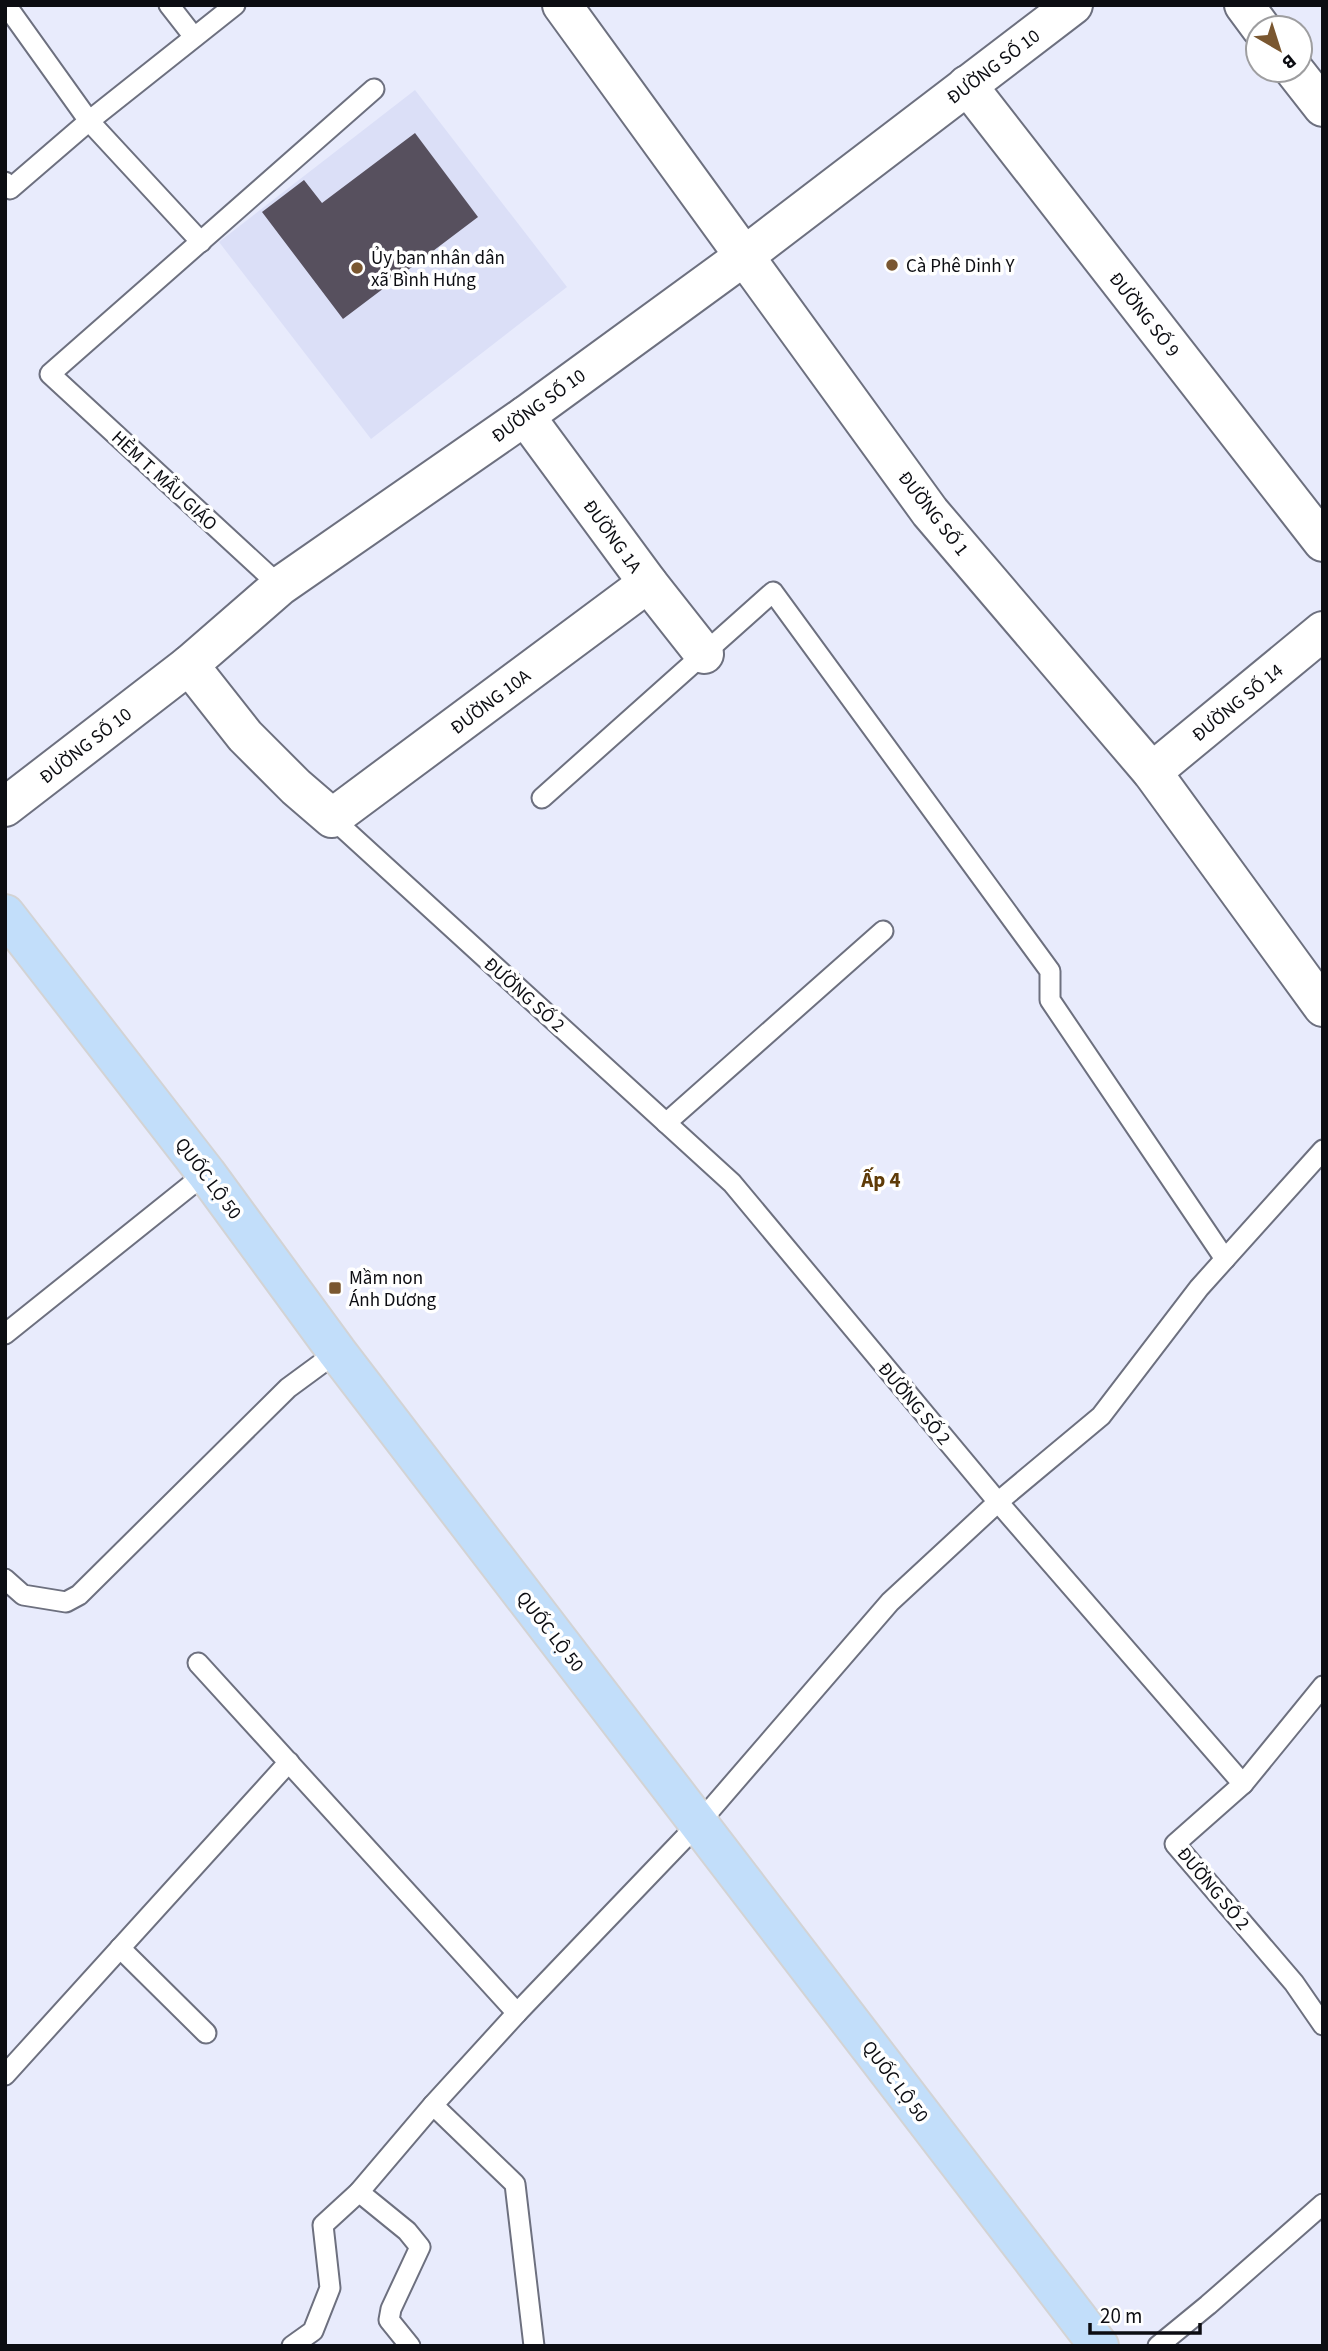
<svg xmlns="http://www.w3.org/2000/svg" width="1328" height="2351" viewBox="0 0 1328 2351" font-family="'Source Sans 3',sans-serif">
<style>
.built{fill:#dbdff7}
.building{fill:#57505e}
.lines{fill:none;stroke-linecap:round;stroke-linejoin:round}
.lane-casing{stroke:#6d707f;stroke-width:23}
.street-casing{stroke:#6d707f;stroke-width:42}
.secondary-casing{stroke:#6d707f;stroke-width:42}
.primary-casing{stroke:#d3d3d4;stroke-width:42}
.lane{stroke:#fff;stroke-width:19}
.street{stroke:#fff;stroke-width:38}
.secondary{stroke:#fff;stroke-width:38}
.primary{stroke:#c2defa;stroke-width:38}
.poi-dot{fill:#7a5730;stroke:#fff;stroke-width:2.5}
.labels{text-anchor:middle;stroke-width:7;stroke-linejoin:round;paint-order:stroke}
.street-label{font-size:19px;fill:#0c0d12;stroke:#fff}
.poi-label{font-size:19px;fill:#0c0d12;stroke:#fff;text-anchor:start}
.neighbourhood-label{font-size:21px;font-weight:bold;fill:#5f3b07;stroke:#fff}
</style>
<rect width="100%" height="100%" fill="#e8ebfc"/>
<path class="built" d="M 415,90 L 567,287 L 371,439 L 219,242 Z"/>
<path class="building" d="M 415,133 L 478,217 L 343,319 L 262,212 L 304,180 L 322,203 Z"/>
<g class="lines">
<g class="lane-casing">
<g id="lane">
<path d="M 6,5 L 89,121 L 201,242"/>
<path d="M 169,5 L 194,37"/>
<path d="M 5,182 L 10,189 L 89,121 L 235,5"/>
<path d="M 280,586 L 50,374 L 374,89"/>
<path d="M 542,798 L 773,592 L 1050,971 L 1050,1000 L 1225,1259"/>
<path d="M 332,818 L 732,1183 L 998,1502 L 1243,1784 L 1175,1844 L 1294,1983 L 1323,2025"/>
<path d="M 666,1123 L 883,931"/>
<path d="M 5,1334 L 206,1173"/>
<path d="M 5,1579 L 23,1595 L 66,1602 L 79,1595 L 288,1388 L 337,1352"/>
<path d="M 198,1663 L 517,2013"/>
<path d="M 1243,1784 L 1323,1686"/>
<path d="M 120,1948 L 206,2033"/>
<path d="M 5,2075 L 289,1762"/>
<path d="M 433,2105 L 515,2184 L 534,2346"/>
<path d="M 359,2192 L 407,2231 L 420,2247 L 391,2309 L 389,2320 L 410,2346"/>
<path d="M 292,2346 L 313,2331 L 330,2288 L 323,2225 L 359,2192 L 433,2105 L 517,2013 L 699,1823 L 890,1602 L 998,1502 L 1101,1416 L 1199,1288 L 1323,1150"/>
<path d="M 1158,2346 L 1208,2305 L 1323,2204"/>
</g>
</g>
<g class="street-casing">
<g id="street">
<path d="M 1244,5 L 1261,28"/>
<path d="M 1294,70 L 1323,107"/>
<path d="M 967,85 L 1323,542"/>
<path d="M 525,416 L 648,583 L 704,654"/>
<path d="M 189,665 L 245,736 L 296,787 L 332,818 L 648,583"/>
<path d="M 1152,772 L 1323,631"/>
<path d="M 5,807 L 189,665 L 280,586 L 525,416 L 743,257 L 1073,5"/>
</g>
</g>
<g class="secondary-casing">
<path id="secondary" d="M 562,5 L 930,512 L 1152,772 L 1323,1007"/>
</g>
<g class="primary-casing">
<path id="primary" d="M 5,914 L 206,1173 L 337,1352 L 1099,2346"/>
</g>
<use href="#lane" class="lane"/>
<use href="#street" class="street"/>
<use href="#secondary" class="secondary"/>
<use href="#primary" class="primary"/>
</g>
<g class="poi-dot">
<circle cx="892" cy="265" r="7"/>
<circle cx="357" cy="268" r="7"/>
<rect x="328" y="1281" width="14" height="14" rx="3.5"/>
</g>
<g class="labels">
<g class="street-label">
<text transform="translate(993 66) rotate(-37)" y="7">ĐƯỜNG SỐ 10</text>
<text transform="translate(1145 314) rotate(52)" y="7">ĐƯỜNG SỐ 9</text>
<text transform="translate(538 405) rotate(-36)" y="7">ĐƯỜNG SỐ 10</text>
<text transform="translate(165 480) rotate(43)" y="7">HẺM T. MẪU GIÁO</text>
<text transform="translate(934 513) rotate(52)" y="7">ĐƯỜNG SỐ 1</text>
<text transform="translate(613 536) rotate(54)" y="7">ĐƯỜNG 1A</text>
<text transform="translate(490 701) rotate(-37)" y="7">ĐƯỜNG 10A</text>
<text transform="translate(1237 702) rotate(-39)" y="7">ĐƯỜNG SỐ 14</text>
<text transform="translate(85 745) rotate(-38)" y="7">ĐƯỜNG SỐ 10</text>
<text transform="translate(525 994) rotate(42)" y="7">ĐƯỜNG SỐ 2</text>
<text transform="translate(209 1178) rotate(53)" y="7">QUỐC LỘ 50</text>
<text transform="translate(915 1403) rotate(50)" y="7">ĐƯỜNG SỐ 2</text>
<text transform="translate(551 1631) rotate(52)" y="7">QUỐC LỘ 50</text>
<text transform="translate(1214 1888) rotate(50)" y="7">ĐƯỜNG SỐ 2</text>
<text transform="translate(896 2081) rotate(53)" y="7">QUỐC LỘ 50</text>
</g>
<g class="poi-label">
<text x="371" y="264">Ủy ban nhân dân<tspan x="371" dy="22">xã Bình Hưng</tspan></text>
<text x="906" y="272">Cà Phê Dinh Y</text>
<text x="349" y="1284">Mầm non<tspan x="349" dy="22">Ánh Dương</tspan></text>
</g>
<g class="neighbourhood-label">
<text x="881" y="1187">Ấp 4</text>
</g>
</g>
<rect width="1328" height="2351" fill="none" stroke="#0c0d12" stroke-width="14"/>
<g transform="translate(1279 49) rotate(141)"><circle r="33" fill="#ffffff" stroke="#9e9ea0" stroke-width="2"/>
<path d="M0-5L12 26L0 18L-12 26Z" fill="#7a5730"/>
<text y="-10" font-size="19" font-weight="bold" text-anchor="middle" fill="#0c0d12">B</text>
</g>
<path d="M1090 2323v10h110v-10" fill="none" stroke="#0c0d12" stroke-width="3.5"/>
<text x="1100" y="2323" font-size="21" fill="#0c0d12" stroke="#ffffff" stroke-width="5" paint-order="stroke">20 m</text>
</svg>
